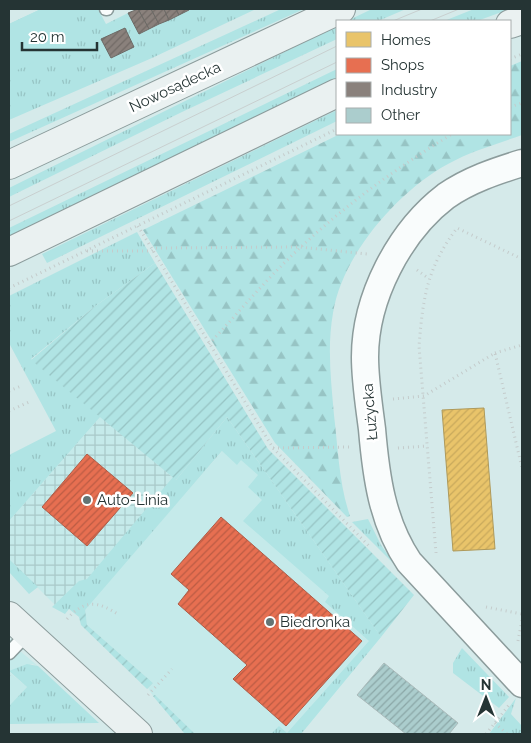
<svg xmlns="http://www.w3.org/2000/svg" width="531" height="743" viewBox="0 0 531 743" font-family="Raleway,sans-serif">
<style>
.built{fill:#c5eaea}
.industrial{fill:url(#industrial-grid)}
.grass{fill:url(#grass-tufts)}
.forest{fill:url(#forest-firs)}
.garden{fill:url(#garden-furrows)}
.pitch{fill:#b0e4e4}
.homes{fill:url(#homes-hatch);stroke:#ae995a}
.shops{fill:url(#shops-hatch);stroke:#ad5d48}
.industry{fill:url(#industry-hatch);stroke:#6c6a66}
.building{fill:url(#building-hatch);stroke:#aababa}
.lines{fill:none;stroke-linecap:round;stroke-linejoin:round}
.lane-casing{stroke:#8c9c9c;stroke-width:15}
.street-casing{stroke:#8c9c9c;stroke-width:29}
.secondary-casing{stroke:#8c9c9c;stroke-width:30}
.path{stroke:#c4cbcb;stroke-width:3;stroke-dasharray:1 4;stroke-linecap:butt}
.lane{stroke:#f9fcfc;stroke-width:12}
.street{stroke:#f9fcfc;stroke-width:26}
.secondary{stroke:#eaf1f1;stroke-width:28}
.tram{stroke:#c9d0d0;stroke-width:1}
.poi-dot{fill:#637474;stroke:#fff;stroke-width:2}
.labels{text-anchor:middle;stroke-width:5;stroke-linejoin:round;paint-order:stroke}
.street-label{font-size:15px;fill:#253434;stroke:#fff}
.poi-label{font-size:15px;fill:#253434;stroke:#fff;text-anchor:start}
</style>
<defs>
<pattern id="industrial-grid" width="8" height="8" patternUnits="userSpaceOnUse" patternTransform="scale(1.25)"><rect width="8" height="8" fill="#c5eaea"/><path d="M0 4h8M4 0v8" fill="none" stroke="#a9c9c9"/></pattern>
<pattern id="grass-tufts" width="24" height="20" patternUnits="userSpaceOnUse" patternTransform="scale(1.25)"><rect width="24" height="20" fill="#b0e4e4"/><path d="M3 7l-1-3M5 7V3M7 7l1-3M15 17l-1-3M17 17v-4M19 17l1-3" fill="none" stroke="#97c4c4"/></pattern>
<pattern id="forest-firs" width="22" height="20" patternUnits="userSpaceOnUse" patternTransform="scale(1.25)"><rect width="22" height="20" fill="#b0e4e4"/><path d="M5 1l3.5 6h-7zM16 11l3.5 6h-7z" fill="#97c4c4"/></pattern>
<pattern id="garden-furrows" width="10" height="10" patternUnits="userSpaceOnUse" patternTransform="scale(1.25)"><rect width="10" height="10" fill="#b0e4e4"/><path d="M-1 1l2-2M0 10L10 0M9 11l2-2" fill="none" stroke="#97c4c4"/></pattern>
<pattern id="homes-hatch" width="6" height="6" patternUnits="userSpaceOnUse" patternTransform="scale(1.25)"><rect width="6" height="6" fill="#e9c46a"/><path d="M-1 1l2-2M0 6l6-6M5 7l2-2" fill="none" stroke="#c8a95c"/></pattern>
<pattern id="shops-hatch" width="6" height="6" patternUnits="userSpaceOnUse" patternTransform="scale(1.25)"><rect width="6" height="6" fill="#e76f51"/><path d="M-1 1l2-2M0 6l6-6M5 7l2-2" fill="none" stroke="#bb5c44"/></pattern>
<pattern id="industry-hatch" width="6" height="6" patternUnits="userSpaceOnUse" patternTransform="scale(1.25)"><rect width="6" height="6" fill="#8a817c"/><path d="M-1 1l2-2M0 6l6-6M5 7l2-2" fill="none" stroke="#716a66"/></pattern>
<pattern id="building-hatch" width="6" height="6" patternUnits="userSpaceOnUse" patternTransform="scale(1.25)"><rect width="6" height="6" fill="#abcdcd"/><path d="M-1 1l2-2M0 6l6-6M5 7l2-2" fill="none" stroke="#8ba7a7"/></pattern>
</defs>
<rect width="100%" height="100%" fill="#d5eaea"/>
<g class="built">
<path d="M 226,447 L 261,466 L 381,637 L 301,734 L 185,734 L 153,696 L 148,688 L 153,683 L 87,625 L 85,608 Z"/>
<path d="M 9,642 L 38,666 L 32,664 L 9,672 L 27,687 L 9,706 Z"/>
</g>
<path class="industrial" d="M 101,416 L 176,480 L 62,612 L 9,559 L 9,521 Z"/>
<g class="grass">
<path d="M 41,9 L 98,9 L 106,24 L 128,13 L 139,34 L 191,9 L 256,9 L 152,58 L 9,120 L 9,24 Z"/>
<path d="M 281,9 L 304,9 L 9,142 L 9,134 Z"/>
<path d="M 372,9 L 406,9 L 378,21 L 347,21 Z"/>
<path d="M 474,9 L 510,9 L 477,21 L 444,21 Z"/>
<path d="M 337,26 L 337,39 L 182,112 L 9,197 L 9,188 Z"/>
<path d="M 337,69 L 337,78 L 9,237 L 9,228 Z"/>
<path d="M 337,110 L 337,121 L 47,263 L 42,254 Z"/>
<path d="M 137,232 L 155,263 L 94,307 L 31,359 L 101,416 L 9,521 L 9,455 L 56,431 L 9,343 L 9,296 Z"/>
<path d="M 227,417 L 381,637 L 301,734 L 271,734 L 279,726 L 287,733 L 369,641 L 325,602 L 329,596 L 243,521 L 262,500 L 248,487 L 258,475 L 241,460 L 237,465 L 222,451 L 79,617 L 69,609 L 65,614 L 52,607 L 79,581 L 87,579 L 173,477 L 176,480 Z"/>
<path d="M 368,519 L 381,545 L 396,566 L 352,522 Z"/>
<path d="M 9,559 L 38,587 L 29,594 L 9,572 Z"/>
<path d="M 462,648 L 509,697 L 499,708 L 453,673 L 453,663 Z"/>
<path d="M 27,664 L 38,666 L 99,723 L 9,724 L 9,706 L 27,687 L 9,671 Z"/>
<path d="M 516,698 L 511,714 L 522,726 L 522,734 L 489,734 Z"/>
</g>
<path class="forest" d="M 522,61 L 522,135 C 497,144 471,151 448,164 C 398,191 342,255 333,313 C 327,347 331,380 334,415 C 338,448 339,484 350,516 L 347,517 L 275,443 L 143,230 L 340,134 L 510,134 L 510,66 Z"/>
<g class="garden">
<path d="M 155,263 L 268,449 L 414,595 L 381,637 L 227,417 L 176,480 L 31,360 L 94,307 Z"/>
<path d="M 85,608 L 87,625 L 153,683 L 147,689 L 81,625 L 79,617 Z"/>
<path d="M 155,695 L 195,734 L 185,734 L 153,696 Z"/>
</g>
<path class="pitch" d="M 41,9 L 68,9 L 82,39 L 9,74 L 9,24 Z"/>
<path class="homes" d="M 484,408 L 495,549 L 453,551 L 442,410 Z"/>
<g class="shops">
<path d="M 87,454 L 133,493 L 87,546 L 42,507 Z"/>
<path d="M 221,517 L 362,641 L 286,726 L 233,679 L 247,665 L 178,604 L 189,590 L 171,574 Z"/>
</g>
<g class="industry">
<path d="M 138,9 L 151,9 L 159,24 L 149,29 Z"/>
<path d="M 138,9 L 149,29 L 139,34 L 128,13 Z"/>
<path d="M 151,9 L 164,9 L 169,20 L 159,24 Z"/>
<path d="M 164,9 L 176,9 L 179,15 L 169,20 Z"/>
<path d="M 176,9 L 189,9 L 189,10 L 179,15 Z"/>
<path d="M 125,28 L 134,47 L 111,58 L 101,39 Z"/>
</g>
<path class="building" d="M 384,663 L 458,723 L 449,734 L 406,734 L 357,695 Z"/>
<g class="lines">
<g class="lane-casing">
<g id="lane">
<path d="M 106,9 L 107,9"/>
<path d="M 9,653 L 28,633"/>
</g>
</g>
<g class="street-casing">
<path id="street" d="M 522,163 C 496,171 469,180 446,196 C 399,232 365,298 365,357 C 365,381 369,405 372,429 C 376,476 382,522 409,562 L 522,684"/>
</g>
<g class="secondary-casing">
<g id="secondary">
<path d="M 510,24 L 522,20"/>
<path d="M 9,165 L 341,9"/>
<path d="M 9,252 L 337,93"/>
<path d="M 9,616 L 138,734"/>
</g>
</g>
<g class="path">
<path d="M 510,59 L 522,54"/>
<path d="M 510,107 L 522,103"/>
<path d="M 138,226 L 273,448 L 369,546"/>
<path d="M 87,251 L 152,251 L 156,248 L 300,247 L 367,254"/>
<path d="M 417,270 L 428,278"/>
<path d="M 9,288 L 337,129"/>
<path d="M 209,344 C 240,311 269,276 302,246 C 348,203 398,167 452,134"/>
<path d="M 495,353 L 522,345"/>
<path d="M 9,391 L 21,386"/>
<path d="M 393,399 L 424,396 L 495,353 L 522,468"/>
<path d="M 9,411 L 29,402"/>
<path d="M 273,448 L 350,447"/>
<path d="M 398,448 L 428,446"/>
<path d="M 436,553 L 419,346 C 423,297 427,268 457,228 L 522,259"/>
<path d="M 486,607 L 522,614"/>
<path d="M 67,619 C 85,599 98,601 119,615"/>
<path d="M 518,641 L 522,620"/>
<path d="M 9,675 L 9,676"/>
<path d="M 148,695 L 172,669"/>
<path d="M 495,723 L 507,734"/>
<path d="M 486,734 L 509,705"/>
</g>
<use href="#lane" class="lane"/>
<use href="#street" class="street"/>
<use href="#secondary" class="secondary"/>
<g class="tram">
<path d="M 393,21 L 422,9"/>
<path d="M 430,21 L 459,9"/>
<path d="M 9,206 L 337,46"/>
<path d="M 9,221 L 337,62"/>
</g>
</g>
<g class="poi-dot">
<circle cx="87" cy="500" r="5"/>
<circle cx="270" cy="622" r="5"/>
</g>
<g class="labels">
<g class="street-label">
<text transform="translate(175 87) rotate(-25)" y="5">Nowosądecka</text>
<text transform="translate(370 412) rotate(-95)" y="5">Łużycka</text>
</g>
<g class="poi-label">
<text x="97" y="505">Auto-Linia</text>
<text x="280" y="627">Biedronka</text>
</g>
</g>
<rect width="531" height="743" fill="none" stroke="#253434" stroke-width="20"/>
<rect x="336" y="20" width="175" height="115" fill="#ffffff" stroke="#a8aeae"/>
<rect x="346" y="32" width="25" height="15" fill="#e9c46a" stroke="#a8aeae"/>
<text x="381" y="45" font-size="15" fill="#253434">Homes</text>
<rect x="346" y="58" width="25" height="15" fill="#e76f51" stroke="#a8aeae"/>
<text x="381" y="70" font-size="15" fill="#253434">Shops</text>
<rect x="346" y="82" width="25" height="15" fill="#8a817c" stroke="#a8aeae"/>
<text x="381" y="95" font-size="15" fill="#253434">Industry</text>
<rect x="346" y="108" width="25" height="15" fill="#abcdcd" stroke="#a8aeae"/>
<text x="381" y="120" font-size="15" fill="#253434">Other</text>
<g transform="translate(486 698)" stroke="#ffffff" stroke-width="4" paint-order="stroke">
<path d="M0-4L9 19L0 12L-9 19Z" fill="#253434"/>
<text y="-8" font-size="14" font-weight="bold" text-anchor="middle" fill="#253434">N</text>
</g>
<path d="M22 42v8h75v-8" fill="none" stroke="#253434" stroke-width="2.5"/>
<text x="30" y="42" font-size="15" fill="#253434" stroke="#ffffff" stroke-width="4" paint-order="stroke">20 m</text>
</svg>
